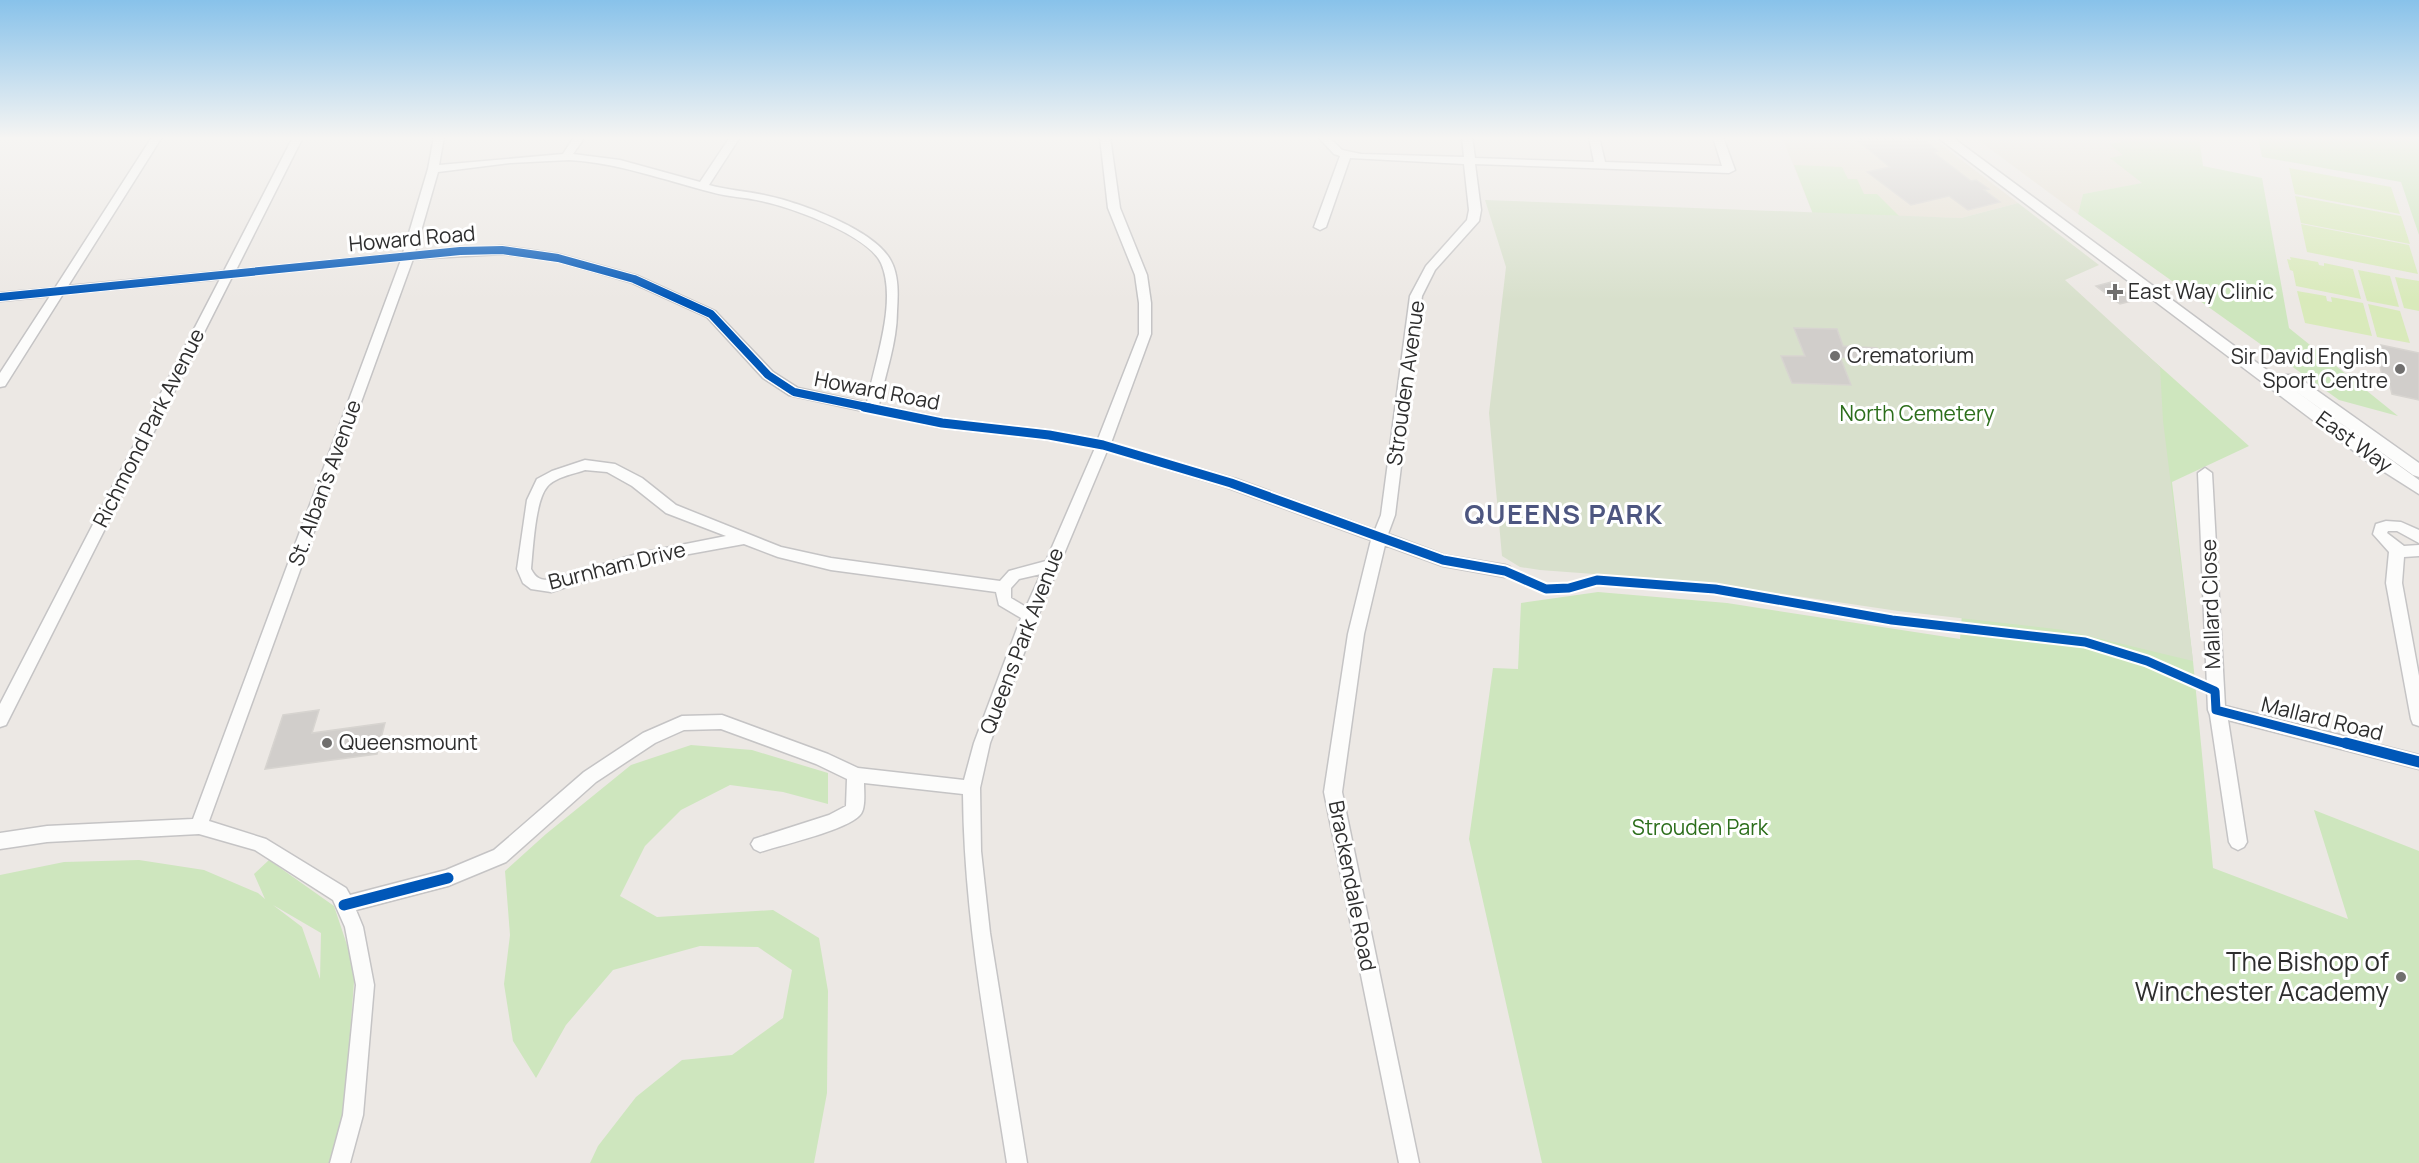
<svg xmlns="http://www.w3.org/2000/svg" width="2419" height="1163" viewBox="0 0 2419 1163" font-family="Manrope,sans-serif">
<style>
.education{fill:#e6e0d3}
.green{fill:#cee6be;fill-rule:evenodd}
.cemetery{fill:#d8e0cc}
.pitch{fill:#d9eabb}
.building{fill:#d1cecb;stroke:#d7d4d0;stroke-width:1.5}
.lines{fill:none;stroke-linecap:round;stroke-linejoin:round}
.minor-casing{stroke:#c5c4c5;stroke-width:3}
.tertiary-casing{stroke:#c5c4c5;stroke-width:3}
.minor{fill:#fcfcfb;fill-rule:evenodd}
.tertiary{fill:#fcfcfb;fill-rule:evenodd}
.cycleway-far2-casing{stroke:#fff;stroke-width:10}
.cycleway-far1-casing{stroke:#fff;stroke-width:13}
.cycleway-casing{stroke:#fff;stroke-width:15}
.cycleway-far2{stroke:#0057b8;stroke-width:8}
.cycleway-far1{stroke:#0057b8;stroke-width:9}
.cycleway{stroke:#0057b8;stroke-width:11}
.poi-dot{fill:#706f6e;stroke:#fff;stroke-width:2}
.labels{text-anchor:middle;stroke-width:6;stroke-linejoin:round;paint-order:stroke}
.street-label{font-size:21px;fill:#2e2e2e;stroke:#fff}
.poi-label{font-size:21px;fill:#2e2e2e;stroke:#fff;text-anchor:start}
.park-label{font-size:21px;fill:#2c6e1b;stroke:#fff}
.near-poi-label{font-size:26px;fill:#2e2e2e;stroke:#fff;text-anchor:end}
.district-label{font-size:27px;font-weight:bold;letter-spacing:1.5px;fill:#4d5680;stroke:#fff}
</style>
<rect width="100%" height="100%" fill="#ece8e4"/>
<g class="education">
<path d="M 1782,137 L 1931,137 L 2018,203 L 1961,218 L 1813,214 Z"/>
<path d="M 1974,137 L 2117,137 L 2123,142 L 2110,144 L 2124,155 L 2111,158 L 2143,183 L 2083,194 L 2078,214 Z"/>
</g>
<g class="green">
<path d="M 2117,137 L 2199,137 L 2203,166 L 2262,178 L 2289,328 L 2398,416 L 2339,400 L 2078,214 L 2083,194 L 2142,183 L 2110,158 L 2123,155 L 2109,144 L 2122,142 Z"/>
<path d="M 2258,137 L 2419,137 L 2419,235 L 2401,182 L 2262,157 Z"/>
<path d="M 1794,165 L 1842,167 L 1848,179 L 1857,179 L 1864,194 L 1877,194 L 1899,216 L 1813,214 Z"/>
<path d="M 2128,338 L 2249,446 L 2172,482 L 2193,661 L 2213,868 L 2348,919 L 2314,810 L 2419,851 L 2419,1163 L 1542,1163 L 1469,839 L 1493,668 L 1518,669 L 1521,603 L 1598,592 L 1727,603 L 1960,639 L 1963,601 Z"/>
<path d="M 691,745 L 752,750 L 828,773 L 828,804 L 783,792 L 730,785 L 681,810 L 645,846 L 620,896 L 657,917 L 773,910 L 819,938 L 828,991 L 827,1093 L 814,1163 L 590,1163 L 598,1146 L 636,1097 L 682,1060 L 732,1055 L 783,1018 L 792,970 L 758,947 L 700,946 L 613,970 L 566,1025 L 536,1078 L 513,1041 L 504,984 L 510,935 L 505,871 L 546,834 L 631,765 Z"/>
<path d="M 139,860 L 204,870 L 258,893 L 265,899 L 254,874 L 269,860 L 334,906 L 355,969 L 344,1115 L 333,1163 L 0,1163 L 0,875 L 64,862 ZM 273,905 L 321,933 L 320,979 L 302,927 Z"/>
</g>
<path class="cemetery" d="M 1485,200 L 1961,218 L 2018,203 L 2099,265 L 2065,280 L 2160,367 L 2163,421 L 2193,661 L 2064,630 L 1898,611 L 1701,582 L 1540,570 L 1520,567 L 1502,556 L 1489,413 L 1506,267 Z"/>
<g class="pitch">
<path d="M 2289,168 L 2391,187 L 2400,214 L 2295,194 Z"/>
<path d="M 2295,196 L 2401,216 L 2410,244 L 2301,223 Z"/>
<path d="M 2301,224 L 2409,245 L 2418,274 L 2307,252 Z"/>
<path d="M 2290,257 L 2318,262 L 2319,265 L 2324,266 L 2324,263 L 2353,269 L 2361,299 L 2296,286 L 2293,271 L 2290,270 L 2287,259 L 2291,260 Z"/>
<path d="M 2358,270 L 2390,276 L 2399,307 L 2367,301 Z"/>
<path d="M 2395,277 L 2419,281 L 2419,311 L 2404,308 Z"/>
<path d="M 2297,291 L 2326,296 L 2327,301 L 2332,302 L 2331,297 L 2363,303 L 2372,336 L 2305,323 Z"/>
<path d="M 2368,304 L 2400,311 L 2410,343 L 2377,337 Z"/>
</g>
<g class="building">
<path d="M 1853,137 L 1920,137 L 1938,151 L 1933,152 L 1971,181 L 1976,180 L 1989,189 L 1984,190 L 2000,202 L 1968,210 L 1949,196 L 1911,205 L 1867,172 L 1890,167 Z"/>
<path d="M 2111,282 L 2136,300 L 2120,304 L 2096,286 Z"/>
<path d="M 1794,328 L 1837,329 L 1843,346 L 1877,348 L 1877,358 L 1840,357 L 1851,385 L 1792,383 L 1781,356 L 1805,356 Z"/>
<path d="M 2381,345 L 2419,353 L 2419,400 L 2392,394 L 2390,386 L 2384,385 L 2376,348 L 2382,349 Z"/>
<path d="M 319,710 L 312,733 L 385,723 L 377,754 L 265,769 L 283,715 Z"/>
</g>
<g class="lines">
<g class="minor-casing">
<g id="minor">
<path d="M 152,137 L 162,137 L 68,286 L 224,271 L 293,137 L 303,137 L 236,270 L 403,253 L 428,169 L 434,137 L 444,137 L 439,165 L 563,154 L 574,137 L 585,137 L 573,154 L 620,160 L 700,182 L 730,137 L 740,137 L 709,185 C 727,190 745,191 764,195 C 798,202 875,229 891,261 C 899,276 898,295 897,311 C 897,343 885,374 879,405 L 942,418 L 1049,430 L 1098,439 L 1139,334 L 1139,303 L 1135,275 L 1108,208 L 1100,137 L 1110,137 L 1120,208 L 1147,275 L 1151,303 L 1151,334 L 1111,443 L 1236,479 L 1375,530 L 1381,515 L 1410,296 L 1426,266 L 1467,220 L 1469,210 L 1464,164 L 1350,158 L 1326,227 L 1320,230 L 1314,227 L 1340,156 L 1334,154 L 1318,137 L 1329,137 L 1342,150 L 1361,154 L 1464,157 L 1462,137 L 1472,137 L 1475,158 L 1594,162 L 1589,137 L 1599,137 L 1605,162 L 1722,166 L 1713,137 L 1723,137 L 1735,170 L 1729,173 L 1475,164 L 1481,210 L 1479,221 L 1435,270 L 1422,296 L 1395,515 L 1388,534 L 1444,555 L 1505,565 L 1510,567 L 1512,571 L 1510,575 L 1505,577 L 1443,566 L 1385,545 L 1364,634 L 1342,792 L 1419,1163 L 1399,1163 L 1324,792 L 1348,634 L 1371,540 L 1226,487 L 1107,451 L 1038,616 L 990,743 L 980,788 L 981,851 L 990,933 L 1027,1163 L 1007,1163 C 988,1041 964,918 963,794 L 864,783 C 864,791 866,809 860,815 C 847,830 782,845 760,852 L 754,849 L 751,844 L 754,839 L 829,815 L 846,806 L 847,779 L 816,764 L 721,729 L 684,730 L 655,743 L 596,782 L 506,862 L 448,886 L 356,910 L 363,927 L 374,985 L 363,1115 L 350,1163 L 330,1163 L 343,1115 L 356,985 L 345,927 L 333,900 L 255,850 L 199,834 L 47,842 L 0,849 L 0,833 L 47,826 L 193,819 L 401,260 L 232,277 L 6,725 L 0,727 L 0,704 L 220,279 L 63,294 L 5,386 L 0,387 L 0,373 L 50,296 L 0,301 L 0,293 L 55,288 ZM 569,160 C 619,163 664,180 711,192 C 728,197 745,197 761,201 C 791,207 868,235 881,263 C 898,302 874,363 867,403 L 798,388 L 773,372 L 715,311 L 638,276 L 558,254 L 502,246 L 415,252 L 438,172 L 510,163 ZM 502,254 L 557,261 L 630,282 L 707,317 L 763,378 L 789,395 L 942,428 L 1049,440 L 1095,448 L 1046,561 L 1009,571 L 1000,581 L 831,558 L 781,547 L 676,505 L 642,478 L 615,464 L 585,460 L 552,471 L 537,479 L 527,500 L 517,569 L 523,583 L 531,589 L 551,592 L 640,563 L 744,544 L 778,557 L 831,570 L 996,592 L 999,605 L 1021,618 L 974,743 L 964,780 L 858,768 L 828,754 L 722,715 L 682,716 L 643,733 L 584,772 L 494,850 L 446,870 L 350,895 L 346,888 L 266,839 L 209,821 L 413,259 ZM 585,470 L 607,472 L 632,486 L 666,513 L 726,536 L 640,553 L 551,580 C 541,580 536,579 531,569 C 533,550 535,501 547,487 C 555,477 574,474 585,470 ZM 1041,574 L 1026,607 L 1011,598 L 1011,588 L 1019,579 Z"/>
<path d="M 2205,468 L 2212,473 L 2225,706 L 2419,755 L 2419,769 L 2228,720 L 2247,842 L 2244,847 L 2238,850 L 2232,847 L 2229,842 L 2210,715 L 2208,710 L 2198,473 Z"/>
<path d="M 2386,521 L 2401,522 L 2419,530 L 2419,543 L 2397,531 L 2388,531 L 2387,533 L 2404,546 L 2419,545 L 2419,556 L 2404,557 L 2402,583 L 2419,676 L 2419,726 L 2413,724 L 2411,719 L 2386,583 L 2389,552 L 2373,534 L 2376,524 Z"/>
</g>
</g>
<g class="tertiary-casing">
<path id="tertiary" d="M 1937,137 L 1952,137 L 2283,382 L 2281,379 L 2283,375 L 2295,375 L 2419,463 L 2419,477 L 2413,475 L 2290,387 L 2419,480 L 2419,494 L 2367,461 Z"/>
</g>
<use href="#minor" class="minor"/>
<use href="#tertiary" class="tertiary"/>
<g class="cycleway-far2-casing">
<path id="cycleway-far2" d="M 0,297 L 460,251 L 502,250 L 558,258 L 634,279 L 711,314 L 768,375 L 794,392 L 871,408"/>
</g>
<g class="cycleway-far1-casing">
<path id="cycleway-far1" d="M 864,407 L 942,423 L 1049,435 L 1103,445 L 1231,483 L 1443,560 L 1505,571 L 1546,589 L 1569,588 L 1597,580 L 1715,589 L 1892,620 L 2085,642 L 2147,661 L 2215,691 L 2216,710 L 2351,745"/>
</g>
<g class="cycleway-casing">
<g id="cycleway">
<path d="M 2346,743 L 2419,762"/>
<path d="M 344,905 L 448,878"/>
</g>
</g>
<use href="#cycleway-far2" class="cycleway-far2"/>
<use href="#cycleway-far1" class="cycleway-far1"/>
<use href="#cycleway" class="cycleway"/>
</g>
<linearGradient id="sky" x2="0" y2="1"><stop stop-color="#88c2ea"/><stop offset="0.46" stop-color="#f6f5f3"/><stop offset="1" stop-color="#f6f5f3" stop-opacity="0"/></linearGradient>
<rect width="2419" height="300" fill="url(#sky)"/>
<g class="poi-dot">
<path d="M2112 283h6v6h6v6h-6v6h-6v-6h-6v-6h6z"/>
<circle cx="1835" cy="356" r="6"/>
<circle cx="2400" cy="369" r="6"/>
<circle cx="327" cy="743" r="6"/>
<circle cx="2401" cy="977" r="6"/>
</g>
<g class="labels">
<g class="street-label">
<text transform="translate(412 239) rotate(-5)" y="7">Howard Road</text>
<text transform="translate(1406 383) rotate(-82)" y="7">Strouden Avenue</text>
<text transform="translate(877 391) rotate(11)" y="7">Howard Road</text>
<text transform="translate(149 428) rotate(-63)" y="7">Richmond Park Avenue</text>
<text transform="translate(2354 442) rotate(36)" y="7">East Way</text>
<text transform="translate(325 483) rotate(-70)" y="7">St. Alban's Avenue</text>
<text transform="translate(617 566) rotate(-14)" y="7">Burnham Drive</text>
<text transform="translate(2211 604) rotate(-92)" y="7">Mallard Close</text>
<text transform="translate(1022 641) rotate(-69)" y="7">Queens Park Avenue</text>
<text transform="translate(2322 719) rotate(14)" y="7">Mallard Road</text>
<text transform="translate(1352 886) rotate(79)" y="7">Brackendale Road</text>
</g>
<g class="poi-label">
<text x="2128" y="299">East Way Clinic</text>
<text x="1847" y="363">Crematorium</text>
<text x="2388" y="364" text-anchor="end">Sir David English<tspan x="2388" dy="24">Sport Centre</tspan></text>
<text x="339" y="750">Queensmount</text>
</g>
<g class="park-label">
<text x="1917" y="421">North Cemetery</text>
<text x="1700" y="835">Strouden Park</text>
</g>
<g class="near-poi-label">
<text x="2389" y="971">The Bishop of<tspan x="2389" dy="30">Winchester Academy</tspan></text>
</g>
<g class="district-label">
<text x="1564" y="524">QUEENS PARK</text>
</g>
</g>
</svg>
